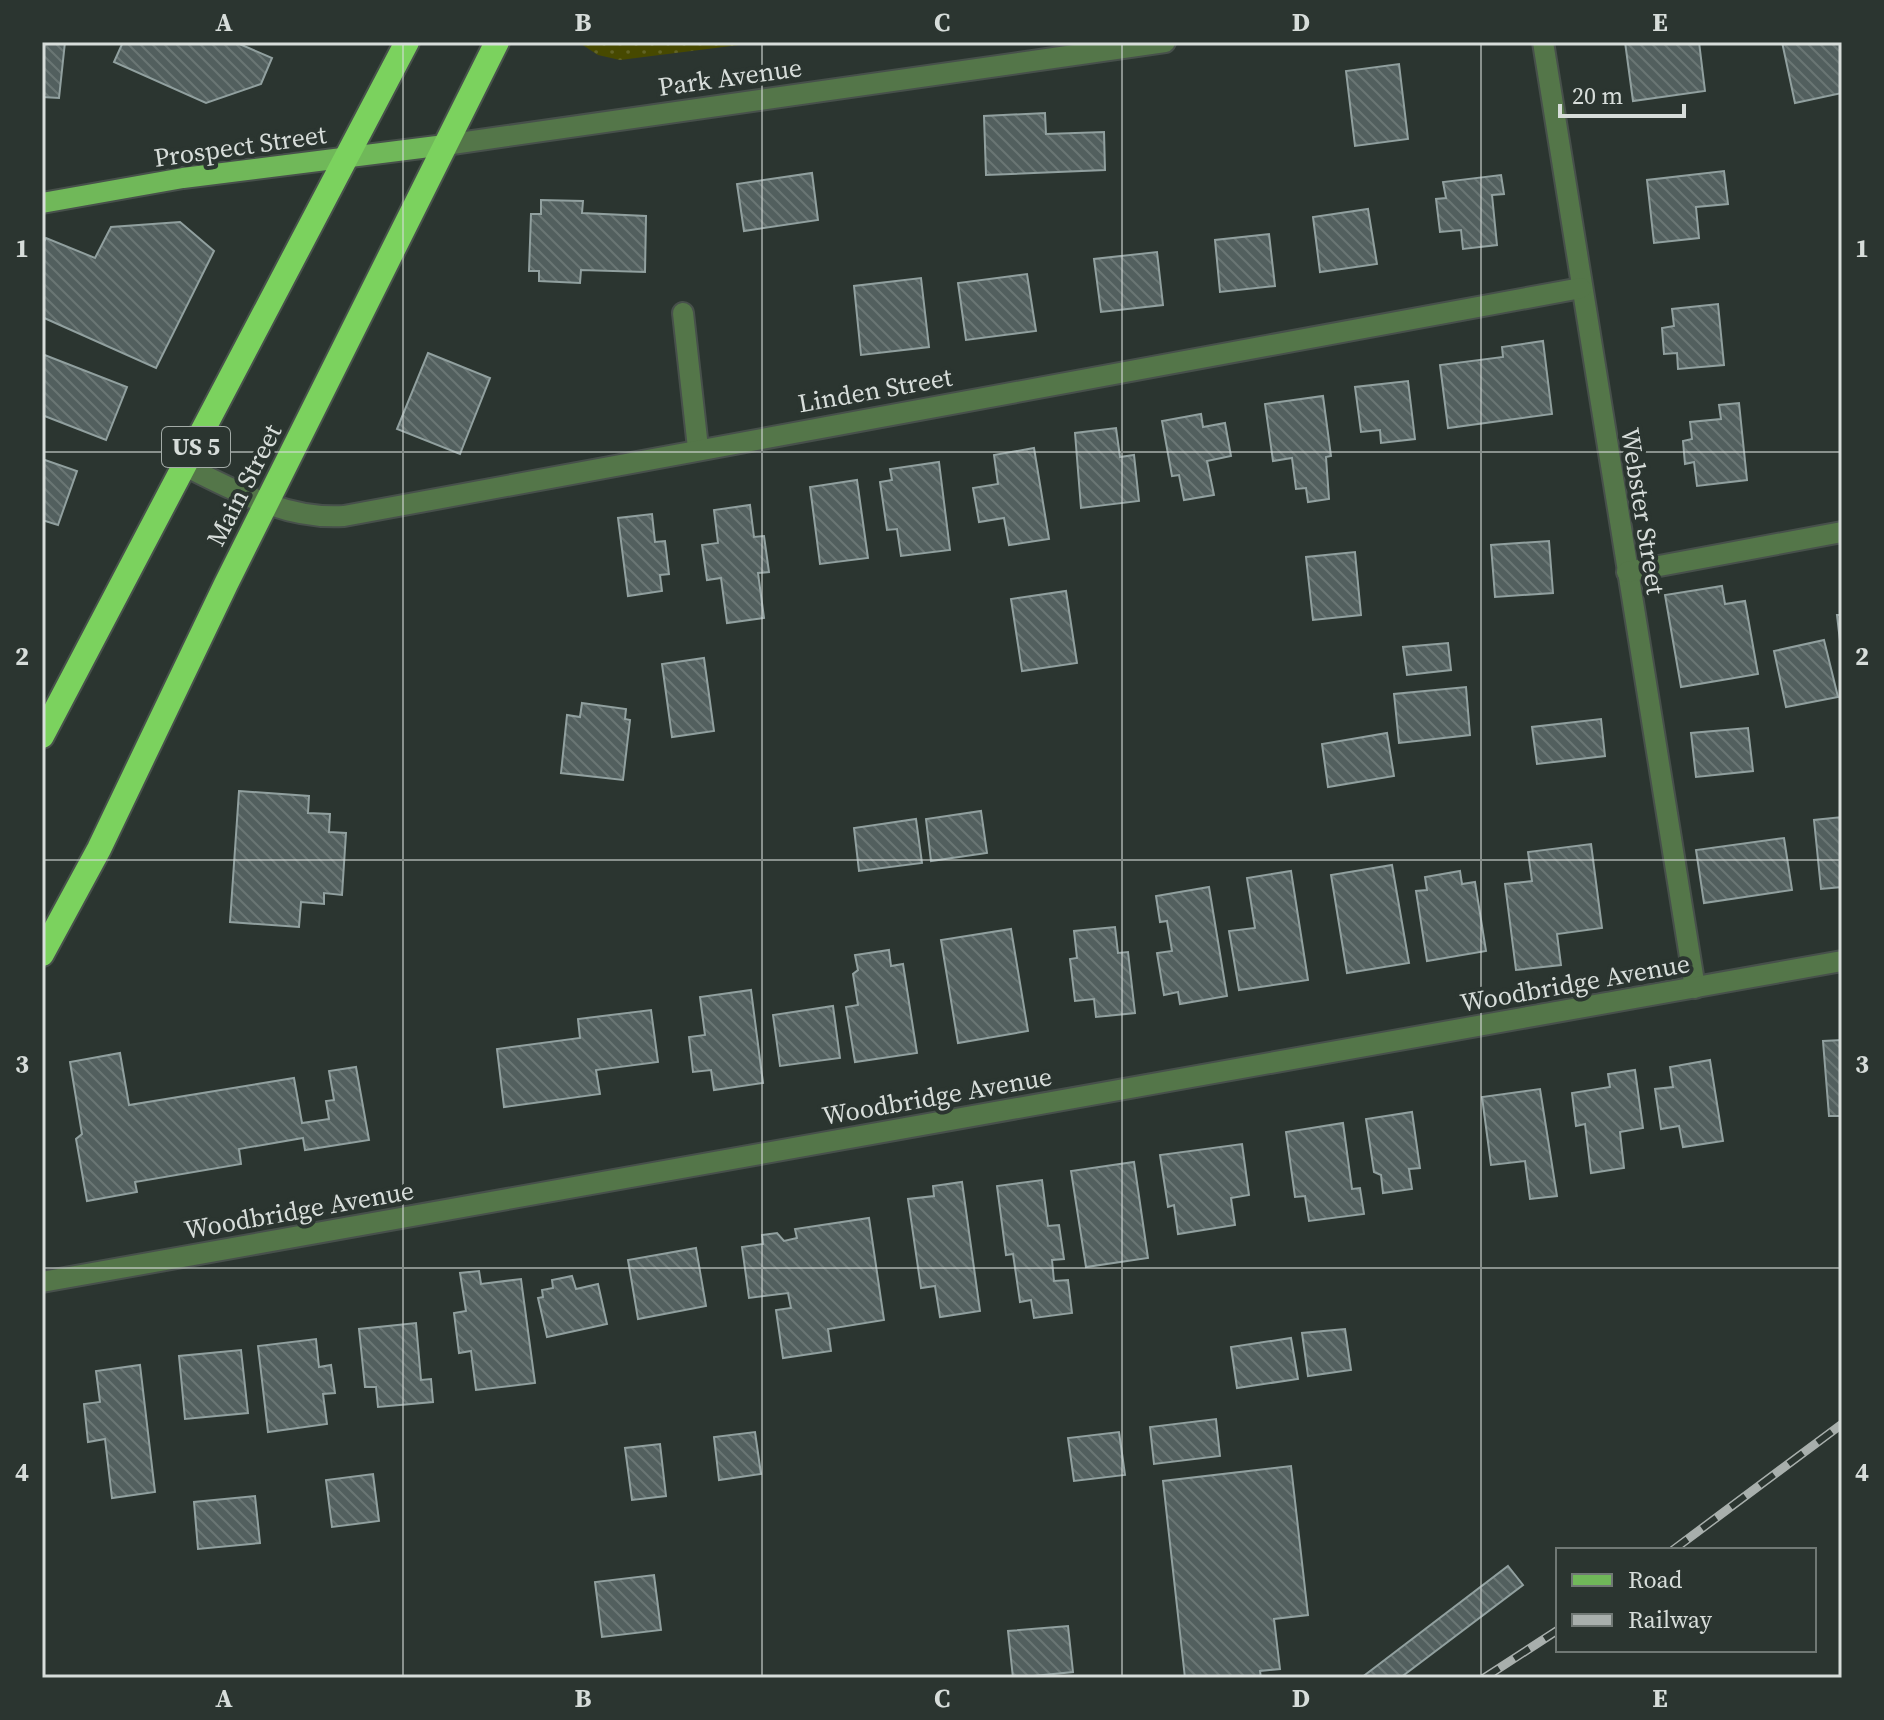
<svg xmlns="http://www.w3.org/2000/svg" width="1884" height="1720" viewBox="0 0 1884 1720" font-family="'Source Serif 4',serif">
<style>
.park{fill:url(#park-dots)}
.building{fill:url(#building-back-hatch);stroke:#91a09f;stroke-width:2}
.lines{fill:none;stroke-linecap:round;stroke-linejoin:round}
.minor-casing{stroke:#47504b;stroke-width:24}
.major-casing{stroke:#47504b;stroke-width:24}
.highway-casing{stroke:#47504b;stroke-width:28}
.minor{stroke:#547649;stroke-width:20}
.major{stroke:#70b859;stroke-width:20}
.highway{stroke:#7bd25e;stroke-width:24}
.rail-casing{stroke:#a8afac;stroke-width:9}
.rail{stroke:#2b3530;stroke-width:6;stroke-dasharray:18;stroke-linecap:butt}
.grid{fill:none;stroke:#d7ddda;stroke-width:2;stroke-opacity:0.55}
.labels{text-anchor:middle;stroke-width:8;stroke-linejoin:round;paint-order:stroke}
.shield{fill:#2b3530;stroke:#a3aba7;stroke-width:2}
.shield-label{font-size:24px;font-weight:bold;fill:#d7ddda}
.street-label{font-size:26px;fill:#d7ddda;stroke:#2b3530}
.neatline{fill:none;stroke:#d7ddda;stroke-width:3}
.grid-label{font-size:26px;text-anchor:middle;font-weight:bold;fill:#d7ddda}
</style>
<defs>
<pattern id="park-dots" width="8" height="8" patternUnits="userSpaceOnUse" patternTransform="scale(2)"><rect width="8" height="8" fill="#474900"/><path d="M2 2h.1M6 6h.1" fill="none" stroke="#616325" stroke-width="1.8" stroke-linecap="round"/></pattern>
<pattern id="building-back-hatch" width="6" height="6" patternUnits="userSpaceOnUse" patternTransform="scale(2)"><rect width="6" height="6" fill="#525f5e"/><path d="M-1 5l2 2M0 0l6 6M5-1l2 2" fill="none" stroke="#6a7674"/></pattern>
</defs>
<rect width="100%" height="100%" fill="#2b3530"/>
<path class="park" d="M 578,42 L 763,42 L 620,60 L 598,55 Z"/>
<g class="building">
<path d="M 42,42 L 65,42 L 59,98 L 42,97 Z"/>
<path d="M 123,42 L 235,42 L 272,58 L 261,84 L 206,103 L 114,62 Z"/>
<path d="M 1625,42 L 1699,42 L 1705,91 L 1633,101 Z"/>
<path d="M 1782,42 L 1842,42 L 1842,93 L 1795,103 Z"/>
<path d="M 1399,64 L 1408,139 L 1355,146 L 1346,71 Z"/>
<path d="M 1045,113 L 1046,134 L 1104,132 L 1105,170 L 986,175 L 984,116 Z"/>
<path d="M 1724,171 L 1728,204 L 1696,207 L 1699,238 L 1654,243 L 1647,180 Z"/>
<path d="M 812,173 L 818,220 L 744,231 L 737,184 Z"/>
<path d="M 1501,175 L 1504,194 L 1492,195 L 1497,245 L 1463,249 L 1461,230 L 1440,232 L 1436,199 L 1446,198 L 1443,182 Z"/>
<path d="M 541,200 L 583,201 L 582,213 L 646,216 L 645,272 L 581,270 L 580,283 L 539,281 L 539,271 L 529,271 L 531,214 L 541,214 Z"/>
<path d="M 1368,209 L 1377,264 L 1320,272 L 1313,217 Z"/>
<path d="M 180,222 L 214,251 L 156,368 L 42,317 L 42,245 L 46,238 L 95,258 L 111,227 Z"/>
<path d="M 1269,234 L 1275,286 L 1220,292 L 1215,240 Z"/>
<path d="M 1157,252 L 1163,305 L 1101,312 L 1094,259 Z"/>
<path d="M 1027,274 L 1036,331 L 966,340 L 958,283 Z"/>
<path d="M 921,278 L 929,347 L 861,355 L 854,286 Z"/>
<path d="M 1718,304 L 1724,365 L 1678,369 L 1677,353 L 1664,354 L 1662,328 L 1674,326 L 1672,309 Z"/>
<path d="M 1543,341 L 1552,414 L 1448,428 L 1440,365 L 1503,357 L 1502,347 Z"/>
<path d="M 428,353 L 490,378 L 460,454 L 397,429 Z"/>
<path d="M 42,354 L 127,387 L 106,440 L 42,415 Z"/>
<path d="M 1408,381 L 1415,439 L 1381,443 L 1380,430 L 1361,432 L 1355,387 Z"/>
<path d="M 1323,396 L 1331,456 L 1326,457 L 1329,499 L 1308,502 L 1306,488 L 1296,489 L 1292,458 L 1273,461 L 1265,404 Z"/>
<path d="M 1739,403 L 1747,480 L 1697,486 L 1694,462 L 1685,464 L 1683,441 L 1692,439 L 1690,422 L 1721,419 L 1719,405 Z"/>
<path d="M 1201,414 L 1203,427 L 1225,423 L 1231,456 L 1207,461 L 1214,495 L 1184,500 L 1179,475 L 1172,476 L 1162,421 Z"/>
<path d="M 1116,428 L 1120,457 L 1134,455 L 1139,501 L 1081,508 L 1075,433 Z"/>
<path d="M 1034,448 L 1049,539 L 1009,545 L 1004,518 L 979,522 L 973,488 L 998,484 L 994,455 Z"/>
<path d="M 42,459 L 77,471 L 58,525 L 42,520 Z"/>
<path d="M 939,462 L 950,550 L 901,556 L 897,529 L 887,530 L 880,482 L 892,480 L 890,469 Z"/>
<path d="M 857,480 L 868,558 L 820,564 L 810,487 Z"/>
<path d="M 750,505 L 754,537 L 764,536 L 769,572 L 758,573 L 764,618 L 727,623 L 721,578 L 707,580 L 702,545 L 718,543 L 714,510 Z"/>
<path d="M 652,514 L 655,542 L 665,541 L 669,574 L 660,575 L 662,591 L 628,596 L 618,518 Z"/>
<path d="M 1549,541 L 1553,593 L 1495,597 L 1491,545 Z"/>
<path d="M 1355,552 L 1361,615 L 1313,620 L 1306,557 Z"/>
<path d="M 1722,586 L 1725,604 L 1745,601 L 1758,674 L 1681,687 L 1665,595 Z"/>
<path d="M 1066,591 L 1077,663 L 1022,671 L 1011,599 Z"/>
<path d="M 1837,615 L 1842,615 L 1842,641 L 1840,641 Z"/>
<path d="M 1824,640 L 1838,697 L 1786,707 L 1774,651 Z"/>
<path d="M 1448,643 L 1451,670 L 1407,675 L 1403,647 Z"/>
<path d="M 704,658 L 714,731 L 672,737 L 662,664 Z"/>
<path d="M 1466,687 L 1470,735 L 1399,743 L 1394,694 Z"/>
<path d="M 582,703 L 626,709 L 625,719 L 630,720 L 623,780 L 561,773 L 567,715 L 580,717 Z"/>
<path d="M 1601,719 L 1605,756 L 1537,764 L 1532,727 Z"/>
<path d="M 1748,728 L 1753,771 L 1696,777 L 1691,733 Z"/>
<path d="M 1387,733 L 1394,776 L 1328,787 L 1322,744 Z"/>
<path d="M 239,791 L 309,796 L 308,813 L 330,814 L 329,832 L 346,833 L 342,895 L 324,893 L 324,904 L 301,902 L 299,927 L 230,922 Z"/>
<path d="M 981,811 L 987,853 L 931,861 L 926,819 Z"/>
<path d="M 1842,817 L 1842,887 L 1821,889 L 1814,820 Z"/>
<path d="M 916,819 L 922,863 L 859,871 L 854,828 Z"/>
<path d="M 1784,838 L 1792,890 L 1704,903 L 1696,850 Z"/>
<path d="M 1591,844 L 1602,928 L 1557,934 L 1561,965 L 1516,970 L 1505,884 L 1532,881 L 1528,852 Z"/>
<path d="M 1392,865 L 1409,963 L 1347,973 L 1331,875 Z"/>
<path d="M 1291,871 L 1308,980 L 1239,990 L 1229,931 L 1255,928 L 1247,878 Z"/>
<path d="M 1460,871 L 1462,884 L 1475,882 L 1486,951 L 1427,961 L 1416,891 L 1427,890 L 1425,877 Z"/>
<path d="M 1209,887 L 1227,996 L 1180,1004 L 1178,992 L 1164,995 L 1157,953 L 1172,951 L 1167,921 L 1160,922 L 1156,896 Z"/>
<path d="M 1115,927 L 1118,953 L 1128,952 L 1135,1013 L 1096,1017 L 1094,999 L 1075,1001 L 1070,959 L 1077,958 L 1074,931 Z"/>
<path d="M 1011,929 L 1028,1031 L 958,1043 L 941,940 Z"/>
<path d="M 889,950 L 891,966 L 903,964 L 917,1053 L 855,1062 L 846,1007 L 858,1005 L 853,974 L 858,970 L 855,955 Z"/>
<path d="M 751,990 L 763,1083 L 714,1090 L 711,1070 L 693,1072 L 689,1037 L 705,1035 L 700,997 Z"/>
<path d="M 833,1006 L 840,1058 L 780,1066 L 773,1015 Z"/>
<path d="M 651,1010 L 658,1062 L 596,1070 L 600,1094 L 504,1107 L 497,1049 L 580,1038 L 578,1019 Z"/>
<path d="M 1842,1040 L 1842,1116 L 1829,1116 L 1823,1041 Z"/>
<path d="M 120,1053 L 129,1105 L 294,1078 L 302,1123 L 329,1119 L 326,1101 L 334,1100 L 329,1071 L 356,1067 L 369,1140 L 305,1150 L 303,1138 L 239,1149 L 241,1164 L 135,1182 L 137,1192 L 87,1201 L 76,1139 L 82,1134 L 70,1062 Z"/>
<path d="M 1710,1060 L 1723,1141 L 1683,1147 L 1679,1126 L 1661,1129 L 1655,1089 L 1673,1087 L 1670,1067 Z"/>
<path d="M 1635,1070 L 1643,1128 L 1620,1132 L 1624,1168 L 1591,1173 L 1585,1124 L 1576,1126 L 1572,1093 L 1610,1087 L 1608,1074 Z"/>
<path d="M 1540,1089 L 1557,1196 L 1530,1199 L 1525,1161 L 1491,1165 L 1482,1097 Z"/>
<path d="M 1412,1112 L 1420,1168 L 1409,1169 L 1412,1189 L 1383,1193 L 1381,1175 L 1374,1172 L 1366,1119 Z"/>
<path d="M 1343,1123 L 1352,1189 L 1360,1188 L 1364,1214 L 1309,1221 L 1305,1196 L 1295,1197 L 1286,1132 Z"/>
<path d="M 1242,1144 L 1249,1195 L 1231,1198 L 1235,1225 L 1178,1234 L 1174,1205 L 1168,1207 L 1160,1155 Z"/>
<path d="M 1134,1162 L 1148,1258 L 1086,1267 L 1071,1171 Z"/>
<path d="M 1042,1180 L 1048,1226 L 1059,1225 L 1064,1259 L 1052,1260 L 1054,1281 L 1068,1280 L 1072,1313 L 1034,1318 L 1031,1300 L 1020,1302 L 1013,1254 L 1006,1255 L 997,1186 Z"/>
<path d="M 962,1182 L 980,1311 L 940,1317 L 935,1286 L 921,1288 L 908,1199 L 934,1196 L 933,1186 Z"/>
<path d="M 869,1218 L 884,1320 L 828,1329 L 831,1351 L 783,1358 L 776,1310 L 791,1308 L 788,1293 L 749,1298 L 742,1247 L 763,1244 L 762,1235 L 777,1233 L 784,1241 L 797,1238 L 795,1229 Z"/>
<path d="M 696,1248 L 706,1306 L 638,1319 L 628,1260 Z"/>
<path d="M 479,1271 L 481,1284 L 521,1279 L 535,1383 L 476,1390 L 471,1351 L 459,1353 L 454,1313 L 466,1311 L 460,1273 Z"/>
<path d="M 572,1276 L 576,1289 L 598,1284 L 607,1324 L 547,1337 L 538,1298 L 543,1297 L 542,1290 L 553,1288 L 552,1280 Z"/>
<path d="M 416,1323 L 421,1380 L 431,1379 L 433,1402 L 378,1407 L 376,1387 L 365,1387 L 359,1329 Z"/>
<path d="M 1345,1329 L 1351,1370 L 1308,1376 L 1302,1333 Z"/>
<path d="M 1291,1338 L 1298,1379 L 1237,1388 L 1231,1347 Z"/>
<path d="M 316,1339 L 319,1367 L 331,1365 L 335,1393 L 323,1394 L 327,1424 L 268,1432 L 258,1346 Z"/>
<path d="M 241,1350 L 248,1413 L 185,1419 L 179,1356 Z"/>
<path d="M 140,1365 L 155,1492 L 112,1498 L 105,1439 L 88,1442 L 84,1404 L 100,1402 L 96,1371 Z"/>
<path d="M 1216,1419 L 1220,1456 L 1154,1464 L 1150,1427 Z"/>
<path d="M 755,1432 L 761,1474 L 719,1480 L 714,1437 Z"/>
<path d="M 1119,1432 L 1125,1475 L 1074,1481 L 1068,1438 Z"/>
<path d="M 660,1444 L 666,1496 L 632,1500 L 625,1448 Z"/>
<path d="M 1291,1466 L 1308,1615 L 1274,1619 L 1280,1669 L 1260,1671 L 1261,1678 L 1185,1678 L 1163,1481 Z"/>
<path d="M 373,1474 L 379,1521 L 332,1527 L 326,1480 Z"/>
<path d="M 255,1496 L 260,1543 L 198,1549 L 194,1502 Z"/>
<path d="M 1508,1566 L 1523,1585 L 1400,1678 L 1361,1678 Z"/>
<path d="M 654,1575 L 661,1630 L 602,1637 L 595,1582 Z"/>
<path d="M 1068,1626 L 1073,1672 L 1013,1678 L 1008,1631 Z"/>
</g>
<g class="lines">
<g class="minor-casing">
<g id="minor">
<path d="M 1543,42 L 1695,988"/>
<path d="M 445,145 L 1165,42"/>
<path d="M 683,313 L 698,448"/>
<path d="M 185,466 C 236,491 286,520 344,516 L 1581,288"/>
<path d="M 1627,572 L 1842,532"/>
<path d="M 42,1282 L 1842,961"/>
</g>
</g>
<g class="major-casing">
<path id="major" d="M 42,203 L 183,178 L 445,145"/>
</g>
<g class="highway-casing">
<g id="highway">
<path d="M 42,736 L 407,42"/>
<path d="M 42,954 L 99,849 L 226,584 L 497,42"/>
</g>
</g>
<use href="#minor" class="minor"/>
<use href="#major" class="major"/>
<use href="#highway" class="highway"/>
<g class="rail-casing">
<g id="rail">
<path d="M 1673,1550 L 1842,1424"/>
<path d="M 1484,1678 L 1558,1630"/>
</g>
</g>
<use href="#rail" class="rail"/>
</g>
<path class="grid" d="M 403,42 L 403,1678M 762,42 L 762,1678M 1122,42 L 1122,1678M 1481,42 L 1481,1678M 42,452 L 1842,452M 42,860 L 1842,860M 42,1268 L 1842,1268"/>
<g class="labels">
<rect class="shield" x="162" y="427" width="68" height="40" rx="6"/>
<g class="shield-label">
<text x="196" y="455">US 5</text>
</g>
<g class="street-label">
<text transform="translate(730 77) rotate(-8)" y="9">Park Avenue</text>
<text transform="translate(240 146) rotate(-8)" y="9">Prospect Street</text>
<text transform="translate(875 390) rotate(-10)" y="9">Linden Street</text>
<text transform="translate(244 485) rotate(-63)" y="9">Main Street</text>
<text transform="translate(1643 511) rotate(81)" y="9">Webster Street</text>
<text transform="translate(1575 983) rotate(-10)" y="9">Woodbridge Avenue</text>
<text transform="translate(937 1096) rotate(-10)" y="9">Woodbridge Avenue</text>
<text transform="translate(299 1210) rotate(-10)" y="9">Woodbridge Avenue</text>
</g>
</g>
<rect width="1884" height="1720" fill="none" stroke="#2b3530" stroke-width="88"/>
<rect x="1556" y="1548" width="260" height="104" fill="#2b3530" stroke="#707874" stroke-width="2"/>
<rect x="1572" y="1574" width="40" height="12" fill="#70b859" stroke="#707874" stroke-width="2"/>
<text x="1628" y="1588" font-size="24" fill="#d7ddda">Road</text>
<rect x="1572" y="1614" width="40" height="12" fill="#a8afac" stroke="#707874" stroke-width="2"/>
<text x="1628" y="1628" font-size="24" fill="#d7ddda">Railway</text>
<path d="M1560 104v12h124v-12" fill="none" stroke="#d7ddda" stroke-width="4"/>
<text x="1572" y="104" font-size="24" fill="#d7ddda" stroke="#2b3530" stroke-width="6" paint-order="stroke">20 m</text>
<rect x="44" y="44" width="1796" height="1632" class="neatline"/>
<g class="grid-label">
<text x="224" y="31">A</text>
<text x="583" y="31">B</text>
<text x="942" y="31">C</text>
<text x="1301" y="31">D</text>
<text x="1660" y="31">E</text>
<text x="22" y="257">1</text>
<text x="1862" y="257">1</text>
<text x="22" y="665">2</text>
<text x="1862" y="665">2</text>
<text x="22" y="1073">3</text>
<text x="1862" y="1073">3</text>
<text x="22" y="1481">4</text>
<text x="1862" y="1481">4</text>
<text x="224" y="1707">A</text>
<text x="583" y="1707">B</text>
<text x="942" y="1707">C</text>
<text x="1301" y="1707">D</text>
<text x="1660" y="1707">E</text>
</g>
</svg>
